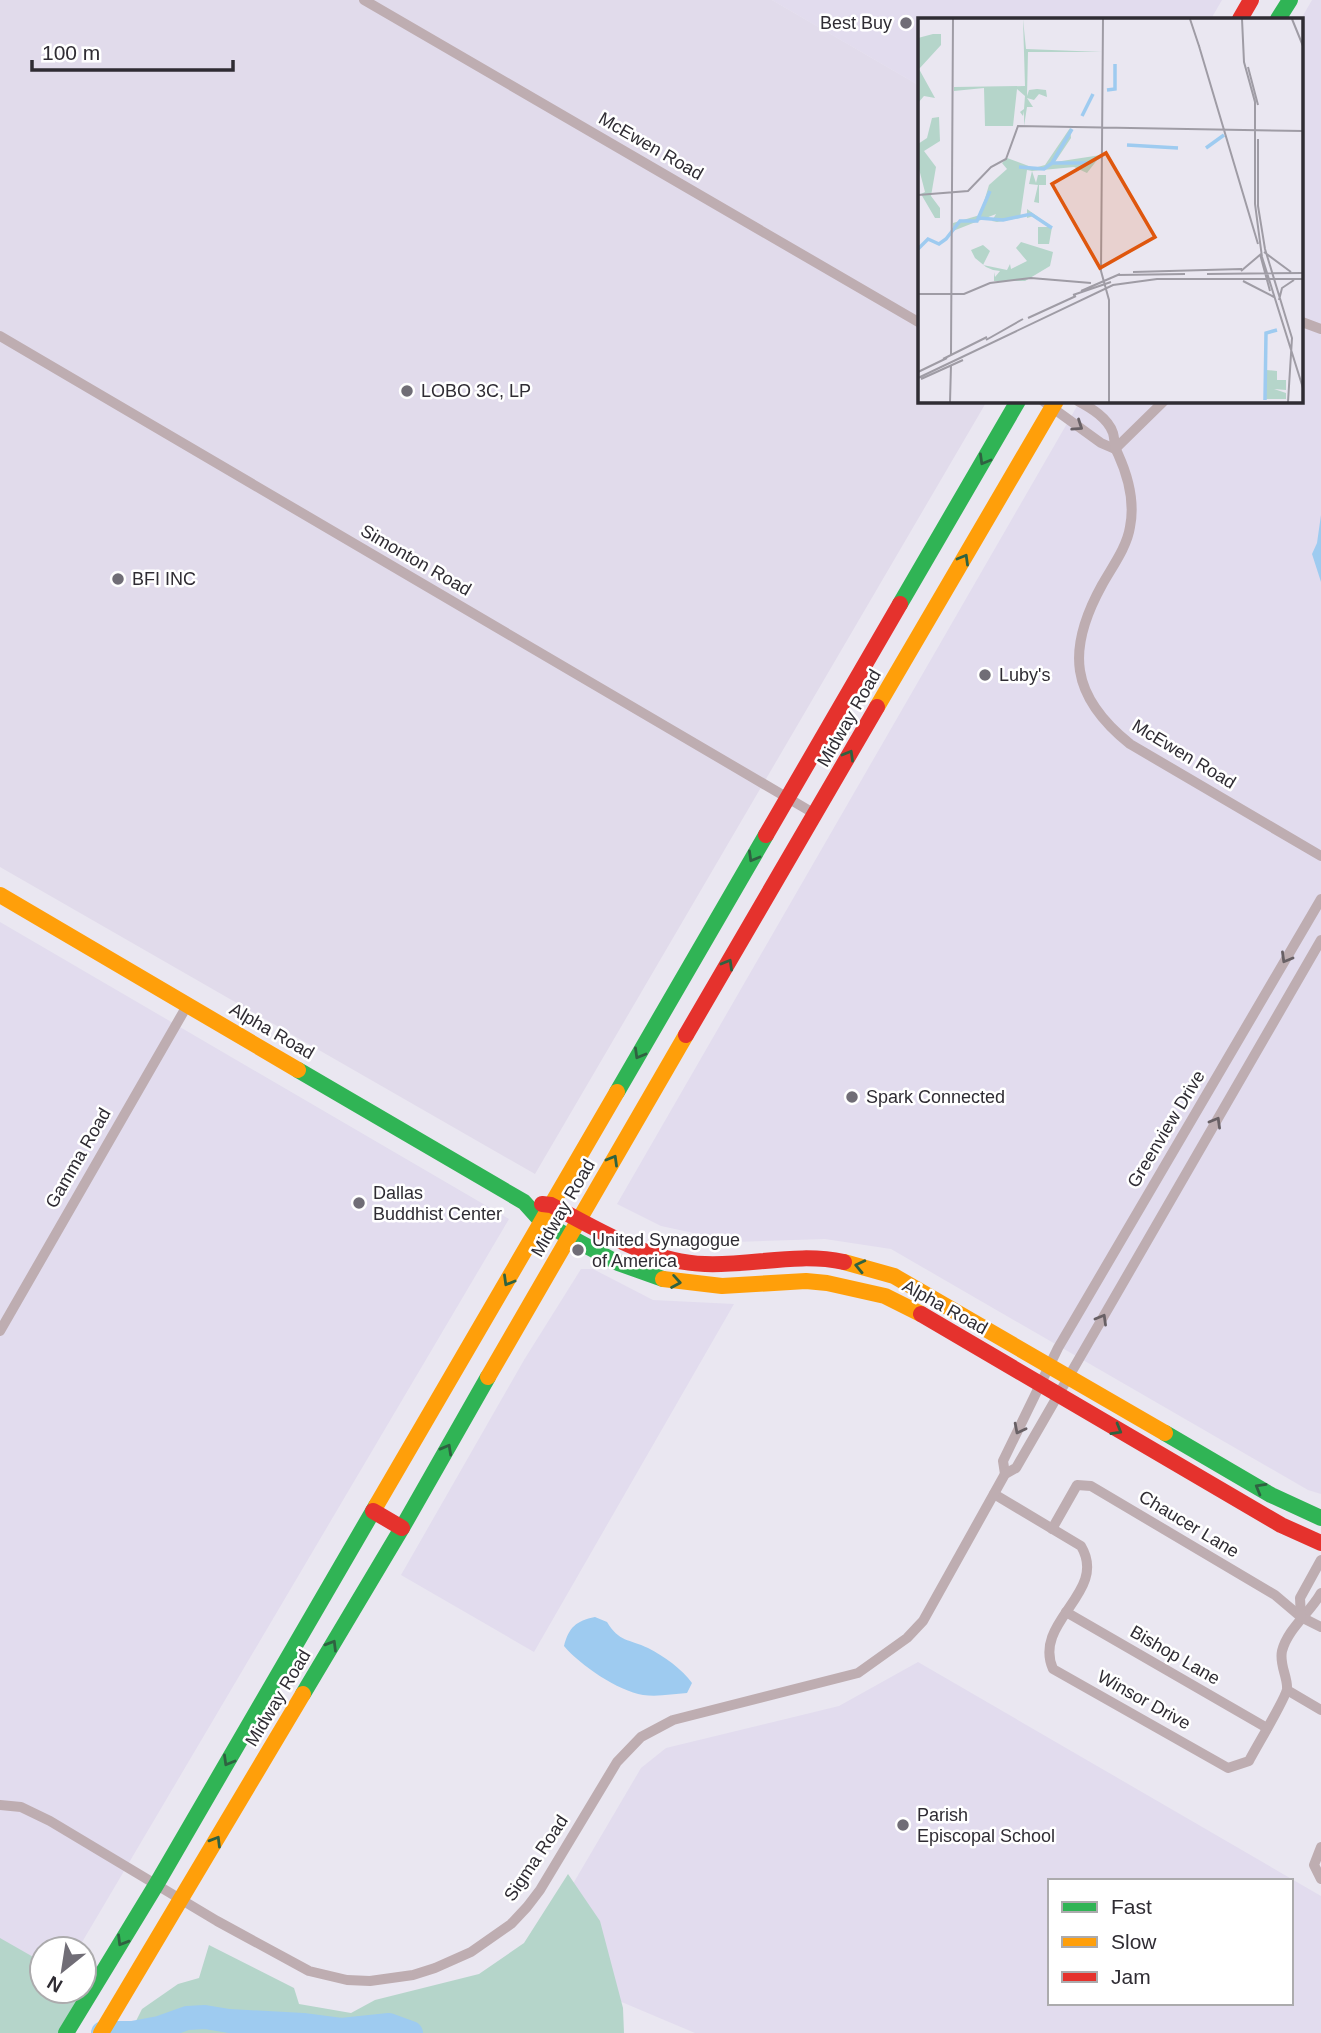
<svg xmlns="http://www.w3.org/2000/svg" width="1321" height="2033" viewBox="0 0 1321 2033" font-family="Arial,sans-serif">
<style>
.built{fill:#e2dcee;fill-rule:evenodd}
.industrial{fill:#e1dbeb}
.green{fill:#b5d5ca}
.water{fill:#9ecbf0}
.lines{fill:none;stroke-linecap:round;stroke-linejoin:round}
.river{stroke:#9ecbf0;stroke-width:24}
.street{stroke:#beadb1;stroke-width:10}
.fast{stroke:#30b455;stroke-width:16}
.slow{stroke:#ff9f0a;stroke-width:16}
.jam{stroke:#e5322d;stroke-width:16}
.oneway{stroke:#686065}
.oneway2{stroke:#2f6241}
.poi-dot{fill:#706d76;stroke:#fff;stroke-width:2.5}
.labels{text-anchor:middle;stroke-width:5;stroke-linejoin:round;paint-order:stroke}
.poi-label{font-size:18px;fill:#2f2c33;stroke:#fff;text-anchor:start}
.street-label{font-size:18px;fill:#2f2c33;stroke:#fff}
.inset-river{fill:none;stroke:#9ecbf0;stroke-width:3.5}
.inset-road{fill:none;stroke:#9f9ca5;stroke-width:2}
.view{fill:#df570e;fill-opacity:0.15;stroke:#df570e;stroke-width:3.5}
.inset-edge{fill:none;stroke:#2f2c33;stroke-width:3.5}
</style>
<rect width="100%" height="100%" fill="#eae7f1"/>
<g class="built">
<path d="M 772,0 L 1222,0 L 1211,19 L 920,19 L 920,86 Z"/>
<path d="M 1312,0 L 1321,0 L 1321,1494 L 1308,1490 L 891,1249 L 825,1239 L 735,1242 L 661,1226 L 617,1204 L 1080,401 L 1302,401 L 1301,19 Z"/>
<path d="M 0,922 L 509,1219 L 78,1949 L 42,1949 L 42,1991 L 0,2033 Z"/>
<path d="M 581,1269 L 593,1269 L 653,1300 L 734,1304 L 534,1652 L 401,1575 L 524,1360 Z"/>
<path d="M 918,1662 L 1321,1896 L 1321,2033 L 695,2033 L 527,1962 L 641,1768 L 666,1748 L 839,1706 ZM 1050,1881 L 1291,1881 L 1291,2003 L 1050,2003 Z"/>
</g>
<path class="industrial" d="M 0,0 L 772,0 L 920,86 L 920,401 L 987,401 L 535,1174 L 0,867 Z"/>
<g class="green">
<path d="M 568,1874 L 600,1921 L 623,2008 L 624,2033 L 130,2033 L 142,2009 L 178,1984 L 199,1978 L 209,1945 L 294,1988 L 299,2004 L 351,2013 L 375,2000 L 479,1974 L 524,1943 Z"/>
<path d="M 0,1938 L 42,1962 L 42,1991 L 84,1991 L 84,1986 L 90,1990 L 64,2033 L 0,2033 Z"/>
</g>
<g class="water">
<path d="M 1321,515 L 1321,582 L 1312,554 L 1317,543 Z"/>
<path d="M 595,1617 L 607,1622 C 619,1642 629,1639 648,1648 C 664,1656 682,1669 692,1683 L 687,1693 C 673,1694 658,1697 643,1695 C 618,1691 580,1665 564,1646 C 569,1627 576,1621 595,1617 Z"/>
</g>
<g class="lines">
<path class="river" d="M 103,2033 L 132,2033 L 159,2028 L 187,2018 L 205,2017 L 229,2021 L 303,2025 L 341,2030 L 389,2025 L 411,2033"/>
<g class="street">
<path d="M 364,0 L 920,323"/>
<path d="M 1302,322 L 1321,329"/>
<path d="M 0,336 L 815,814"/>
<path d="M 1043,401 L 1101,443 L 1115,449"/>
<path d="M 1078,401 C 1091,408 1108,418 1113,433 C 1115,440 1114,447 1118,454 C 1128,476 1135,502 1130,527 C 1127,547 1112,567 1102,585 C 1066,650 1070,696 1130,744 L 1321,856"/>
<path d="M 1115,449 L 1164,401"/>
<path d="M 0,1331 L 188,1004"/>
<path d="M 1005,1474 L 1003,1461 L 1058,1348 L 1321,899"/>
<path d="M 994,1494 L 1081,1546 C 1109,1593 1032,1621 1053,1669 L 1228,1768 L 1249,1761 C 1255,1749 1286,1698 1287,1689 C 1288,1677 1279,1665 1282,1651 C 1288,1628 1310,1613 1321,1593"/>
<path d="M 1052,1529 L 1077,1485 L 1091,1486 L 1275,1595 L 1301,1617 L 1321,1627"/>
<path d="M 1066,1612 L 1267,1728"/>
<path d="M 1301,1617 L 1300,1598 L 1321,1560"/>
<path d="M 1287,1690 L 1321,1710"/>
<path d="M 0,1805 L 21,1807 L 50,1821 L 217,1921 L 309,1971 L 347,1980 L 370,1981 L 413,1975 L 435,1968 L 471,1952 L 511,1924 L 527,1907 L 540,1890 L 617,1762 L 641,1737 L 673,1720 L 858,1673 L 907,1638 L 923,1621 L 1005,1474 L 1016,1468 L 1321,940"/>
<path d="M 1321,1847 L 1314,1865 L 1321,1879"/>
</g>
<g class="fast">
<path d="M 1278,19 L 1290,0"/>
<path d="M 900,604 L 1018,401"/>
<path d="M 298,1070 L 524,1202 L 542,1222 L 618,1263 L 663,1279"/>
<path d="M 617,1092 L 766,835"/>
<path d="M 1165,1433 L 1271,1495 L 1321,1518"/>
<path d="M 303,1694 L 402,1528 L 488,1377"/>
<path d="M 66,2033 L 156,1885 L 376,1506"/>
</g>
<g class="slow">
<path d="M 877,707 L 1056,401"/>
<path d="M 0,895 L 298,1070"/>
<path d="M 844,1262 L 894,1276 L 1165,1433"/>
<path d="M 663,1279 L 722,1286 L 806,1281 L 827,1283 L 885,1296 L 921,1314"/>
<path d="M 488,1377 L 686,1035"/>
<path d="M 376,1506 L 617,1092"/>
<path d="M 101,2033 L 303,1694"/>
</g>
<g class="jam">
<path d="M 1240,19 L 1251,0"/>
<path d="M 766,835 L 900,604"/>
<path d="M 686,1035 L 877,707"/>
<path d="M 542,1204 L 551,1205 C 599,1230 649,1262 705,1264 C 752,1266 797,1252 844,1262"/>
<path d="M 921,1314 L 1281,1525 L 1321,1543"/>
<path d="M 373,1511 L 402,1528"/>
</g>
</g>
<defs><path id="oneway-chevron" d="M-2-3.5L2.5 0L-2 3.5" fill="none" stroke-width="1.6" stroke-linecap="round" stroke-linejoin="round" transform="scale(1.75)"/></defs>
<g class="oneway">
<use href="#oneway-chevron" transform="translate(1078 426) rotate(34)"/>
<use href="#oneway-chevron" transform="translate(1286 958) rotate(120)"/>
<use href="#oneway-chevron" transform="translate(1216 1122) rotate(-60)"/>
<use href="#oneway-chevron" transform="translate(1102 1319) rotate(-60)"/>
<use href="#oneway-chevron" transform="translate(1019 1429) rotate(117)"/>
</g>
<g class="oneway2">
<use href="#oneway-chevron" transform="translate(984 460) rotate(120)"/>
<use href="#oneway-chevron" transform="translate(964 559) rotate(-60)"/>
<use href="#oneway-chevron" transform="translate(849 755) rotate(-60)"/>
<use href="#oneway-chevron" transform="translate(753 857) rotate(120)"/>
<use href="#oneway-chevron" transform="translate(728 964) rotate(-60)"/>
<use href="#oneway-chevron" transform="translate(639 1054) rotate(120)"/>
<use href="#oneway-chevron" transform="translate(613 1160) rotate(-60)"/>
<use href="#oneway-chevron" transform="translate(860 1266) rotate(-167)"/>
<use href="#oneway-chevron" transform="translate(508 1281) rotate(120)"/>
<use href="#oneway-chevron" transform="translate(676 1282) rotate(10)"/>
<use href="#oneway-chevron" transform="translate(1117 1430) rotate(30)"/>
<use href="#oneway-chevron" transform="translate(447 1449) rotate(-61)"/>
<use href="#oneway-chevron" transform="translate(1260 1488) rotate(-150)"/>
<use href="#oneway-chevron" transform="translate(332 1645) rotate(-59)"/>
<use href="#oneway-chevron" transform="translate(228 1761) rotate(120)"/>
<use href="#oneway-chevron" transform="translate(216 1841) rotate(-59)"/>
<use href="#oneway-chevron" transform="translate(122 1941) rotate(121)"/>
</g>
<g class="poi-dot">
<circle cx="906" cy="23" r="7"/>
<circle cx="407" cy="391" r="7"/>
<circle cx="118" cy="579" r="7"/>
<circle cx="985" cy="675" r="7"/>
<circle cx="852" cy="1097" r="7"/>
<circle cx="359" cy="1203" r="7"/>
<circle cx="578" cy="1250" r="7"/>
<circle cx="903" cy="1825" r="7"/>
</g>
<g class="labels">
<g class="poi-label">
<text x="892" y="29" text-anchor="end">Best Buy</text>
<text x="421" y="397">LOBO 3C, LP</text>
<text x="132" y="585">BFI INC</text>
<text x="999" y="681">Luby's</text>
<text x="866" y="1103">Spark Connected</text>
<text x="373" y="1199">Dallas<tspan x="373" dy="21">Buddhist Center</tspan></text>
<text x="592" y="1246">United Synagogue<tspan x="592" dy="21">of America</tspan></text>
<text x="917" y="1821">Parish<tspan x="917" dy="21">Episcopal School</tspan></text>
</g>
<g class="street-label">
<text transform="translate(651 146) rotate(30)" y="6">McEwen Road</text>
<text transform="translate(416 560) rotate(30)" y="6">Simonton Road</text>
<text transform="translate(849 718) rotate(-60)" y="6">Midway Road</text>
<text transform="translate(1184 754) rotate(31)" y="6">McEwen Road</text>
<text transform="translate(272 1031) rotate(30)" y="6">Alpha Road</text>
<text transform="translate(1166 1129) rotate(-59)" y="6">Greenview Drive</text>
<text transform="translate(78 1158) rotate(-60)" y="6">Gamma Road</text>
<text transform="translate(563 1208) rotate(-60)" y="6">Midway Road</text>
<text transform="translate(945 1307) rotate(29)" y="6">Alpha Road</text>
<text transform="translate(1189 1524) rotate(31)" y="6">Chaucer Lane</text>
<text transform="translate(1175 1655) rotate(30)" y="6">Bishop Lane</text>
<text transform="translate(278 1698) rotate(-59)" y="6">Midway Road</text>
<text transform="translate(1144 1700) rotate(29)" y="6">Winsor Drive</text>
<text transform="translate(536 1858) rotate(-56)" y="6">Sigma Road</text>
</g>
</g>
<g transform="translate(918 18)">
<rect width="385" height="385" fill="#eae7f1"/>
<path d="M 105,1 L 108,31 L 184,34 L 110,34 L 109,78 L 111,72 L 119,71 L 128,72 L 129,79 L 121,76 L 116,82 L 109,80 L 115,89 L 109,89 L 106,108 L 106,93 L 105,98 L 102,94 L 106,91 L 107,78 L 99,71 L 95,108 L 67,108 L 66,70 L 36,73 L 36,69 L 107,68 ZM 15,16 L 23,16 L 23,27 L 1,51 L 17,80 L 6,78 L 0,85 L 0,20 ZM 21,99 L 22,123 L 6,133 L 18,149 L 13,178 L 22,190 L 22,200 L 17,200 L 3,176 L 7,174 L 0,147 L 0,126 L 9,120 L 14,100 ZM 152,110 L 153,120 L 137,144 L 183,137 L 169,155 L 156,149 L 114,153 L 118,165 L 120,157 L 128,157 L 128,167 L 121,167 L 121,185 L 116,184 L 120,167 L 111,166 L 114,153 L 109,152 L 102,200 L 79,204 L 74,203 L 78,196 L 35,213 L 35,205 L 62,197 L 71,167 L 89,151 L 84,145 L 89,140 L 116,150 L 127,147 ZM 109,191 L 134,209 L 131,226 L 120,226 L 120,209 L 131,209 L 116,198 L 109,200 ZM 103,224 L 135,234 L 132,248 L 107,263 L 76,263 L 76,254 L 77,259 L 82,253 L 75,252 L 68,249 L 57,240 L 53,232 L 65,227 L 72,233 L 65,247 L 89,252 L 92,246 L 93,251 L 109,243 L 98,230 ZM 348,352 L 359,353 L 359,362 L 368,362 L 368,372 L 356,371 L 368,375 L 368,381 L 348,381 Z" fill="#b5d5ca"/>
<path class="inset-river" d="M 189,72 L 197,71 L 197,46M 164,98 L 175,76M 209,127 L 260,130M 288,130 L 306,117M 134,145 L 154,111M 101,149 L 126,151 L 134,145 L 171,145 L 183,138M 61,200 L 85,202 L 113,196 L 134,210M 0,231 L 10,221 L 21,226 L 28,221 L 42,203 L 59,203 L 72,173M 347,382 L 348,315 L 359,312"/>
<path class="inset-road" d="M 185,1 L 183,253 L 191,282 L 191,384M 272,1 L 282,31M 324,1 L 326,44 L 337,84 L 337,186 L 344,239 L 385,370M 374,1 L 385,28M 281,28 L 340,226M 330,49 L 340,87M 340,121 L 340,188 L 347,231 L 374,320 L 370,384M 0,177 L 50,173 L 73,149 L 88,141 L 100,108 L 385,113M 346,234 L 373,254M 342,236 L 352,273M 323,253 L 343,236M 215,254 L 324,251M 289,256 L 385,255M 200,257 L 267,256M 325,263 L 356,279M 163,273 L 202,256M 0,276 L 46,276 L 72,265 L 113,260 L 173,265M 155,277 L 193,264M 361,282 L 364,270 L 376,262M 110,300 L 158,278M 68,322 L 105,301M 33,337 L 35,1M 25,341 L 69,319M 0,354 L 29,340M 0,360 L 195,267 L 239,261 L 385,261M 3,361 L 45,342M 32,384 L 33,347"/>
<path class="view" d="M 188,135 L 237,219 L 182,250 L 134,166 Z"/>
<rect width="385" height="385" class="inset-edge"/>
</g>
<rect x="1048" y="1879" width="245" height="126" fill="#ffffff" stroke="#acabad" stroke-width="2"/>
<rect x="1062" y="1902" width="35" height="10" fill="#30b455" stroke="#acabad" stroke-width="2"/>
<text x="1111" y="1914" font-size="21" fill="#2f2c33">Fast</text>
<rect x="1062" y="1937" width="35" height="10" fill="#ff9f0a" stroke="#acabad" stroke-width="2"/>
<text x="1111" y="1949" font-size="21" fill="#2f2c33">Slow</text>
<rect x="1062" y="1972" width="35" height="10" fill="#e5322d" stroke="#acabad" stroke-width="2"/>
<text x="1111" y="1984" font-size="21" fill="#2f2c33">Jam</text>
<g transform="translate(63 1970) rotate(210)"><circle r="33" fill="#ffffff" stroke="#acabad" stroke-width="2"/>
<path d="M0-5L12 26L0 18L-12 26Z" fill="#706d76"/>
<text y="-10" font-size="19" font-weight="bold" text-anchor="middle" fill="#2f2c33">N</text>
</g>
<path d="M32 60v10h201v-10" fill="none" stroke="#2f2c33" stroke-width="3.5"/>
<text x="42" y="60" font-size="21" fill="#2f2c33" stroke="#ffffff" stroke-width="5" paint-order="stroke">100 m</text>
</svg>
